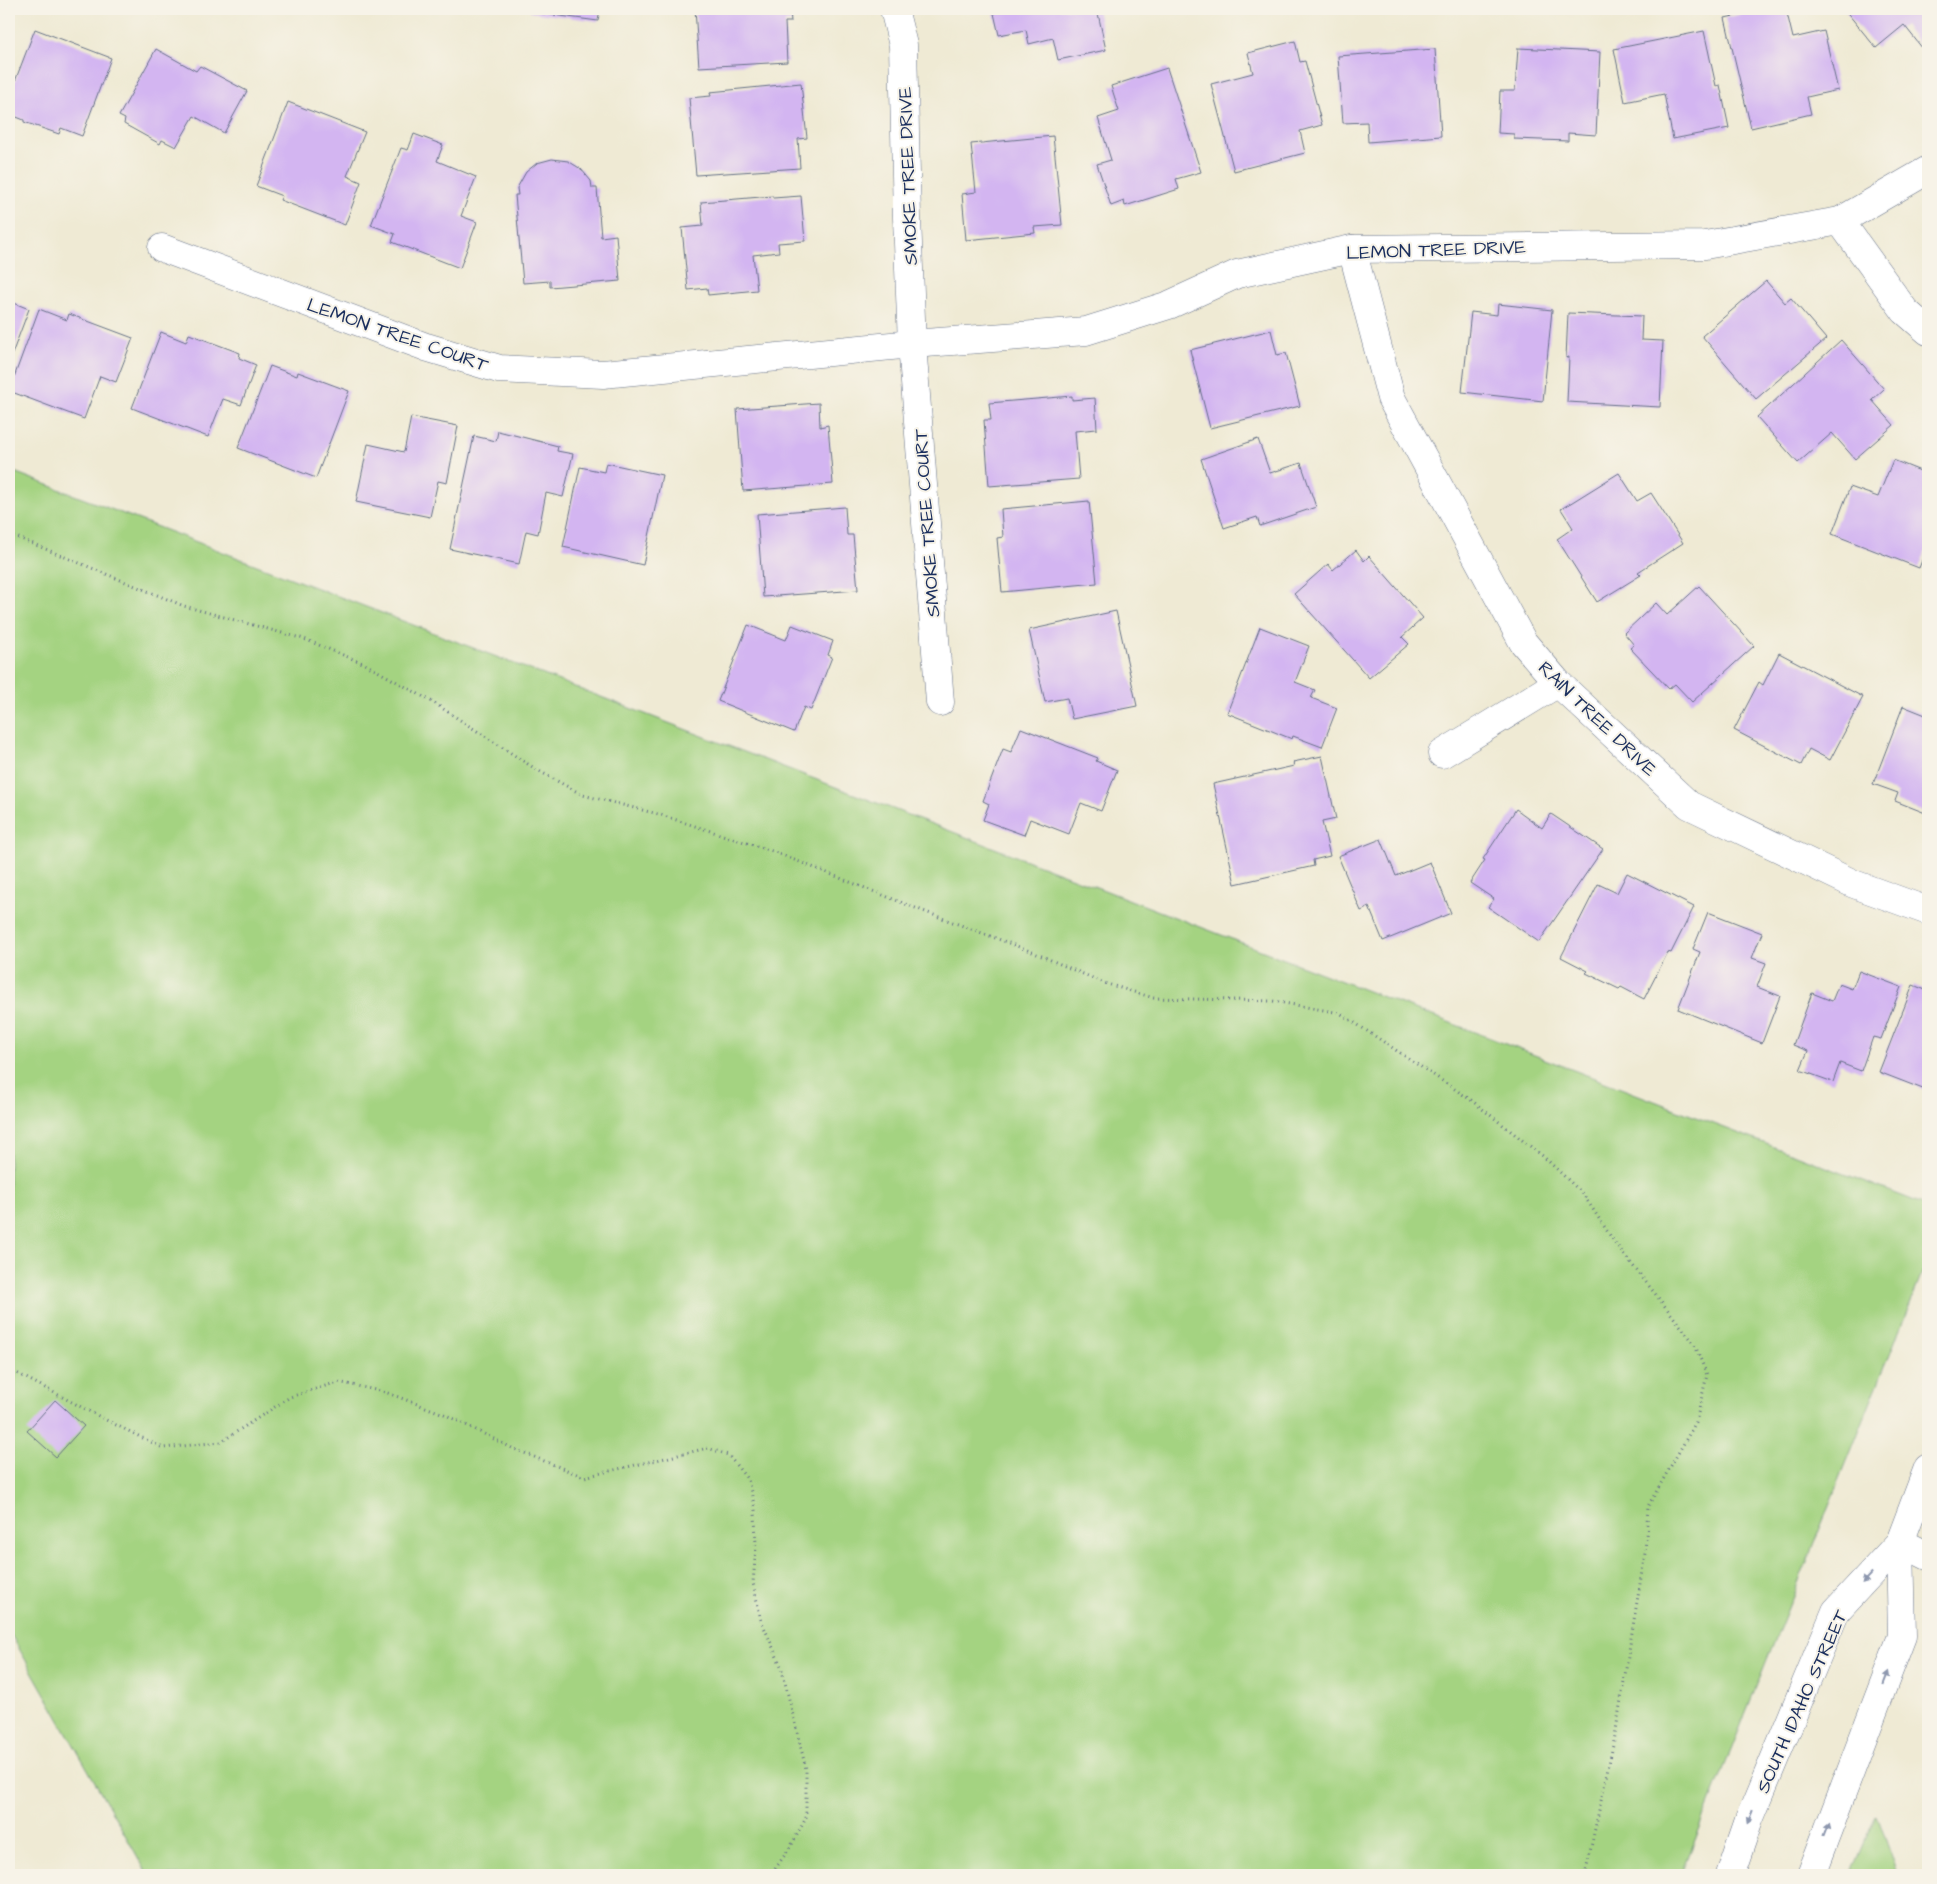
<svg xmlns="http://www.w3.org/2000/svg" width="1937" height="1884" viewBox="0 0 1937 1884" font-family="'Architects Daughter',sans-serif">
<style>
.green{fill:#a4d381;stroke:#608170}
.building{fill:#d3b5f1}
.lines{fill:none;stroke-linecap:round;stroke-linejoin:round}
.street-casing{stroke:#657087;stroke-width:29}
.secondary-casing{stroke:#657087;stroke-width:29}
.path{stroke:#657087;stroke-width:3;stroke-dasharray:1 4;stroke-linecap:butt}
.street{stroke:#fff;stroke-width:28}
.secondary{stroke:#fff;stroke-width:28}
.oneway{fill:#8d97ae}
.labels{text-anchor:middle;stroke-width:4;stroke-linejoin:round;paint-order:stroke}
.street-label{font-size:19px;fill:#1b2f5e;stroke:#f7f3e8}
</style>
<rect width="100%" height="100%" fill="#f7f3e8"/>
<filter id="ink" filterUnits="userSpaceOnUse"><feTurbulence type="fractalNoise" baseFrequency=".02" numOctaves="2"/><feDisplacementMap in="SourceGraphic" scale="10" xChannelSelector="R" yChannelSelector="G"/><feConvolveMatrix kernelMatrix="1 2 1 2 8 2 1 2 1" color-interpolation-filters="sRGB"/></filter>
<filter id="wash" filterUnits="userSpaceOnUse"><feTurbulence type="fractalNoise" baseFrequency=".0096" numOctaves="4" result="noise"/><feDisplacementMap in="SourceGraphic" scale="20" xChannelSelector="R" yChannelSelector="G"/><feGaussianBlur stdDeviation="1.12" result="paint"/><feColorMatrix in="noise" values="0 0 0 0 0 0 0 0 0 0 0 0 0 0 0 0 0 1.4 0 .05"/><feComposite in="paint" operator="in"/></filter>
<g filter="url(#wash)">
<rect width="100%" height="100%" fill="#efead4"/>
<g class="green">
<path d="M 9,470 L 1928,1206 L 1928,1259 L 1681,1875 L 148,1875 L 9,1631 Z"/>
<path d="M 1876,1815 L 1897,1875 L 1851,1875 Z"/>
</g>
<g id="blocks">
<g class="building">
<path d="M 530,9 L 600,9 L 598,21 L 530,12 Z"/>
<path d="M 695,9 L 790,9 L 791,22 L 785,22 L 787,62 L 699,67 Z"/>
<path d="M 993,9 L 1097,9 L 1106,50 L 1058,60 L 1053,38 L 1029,44 L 1026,30 L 999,35 Z"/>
<path d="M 1764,9 L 1786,9 L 1793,38 L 1824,31 L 1838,90 L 1807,97 L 1811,114 L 1751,128 L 1725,18 Z"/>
<path d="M 1844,9 L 1928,9 L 1928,44 L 1923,49 L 1904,25 L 1876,48 Z"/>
<path d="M 35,29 L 111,58 L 82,136 L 61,128 L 59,134 L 24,122 L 24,120 L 9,114 L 9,97 Z"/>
<path d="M 1704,31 L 1716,86 L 1720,85 L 1729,128 L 1673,139 L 1664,94 L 1625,102 L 1614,49 Z"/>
<path d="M 1295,41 L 1300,62 L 1305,61 L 1322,125 L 1300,131 L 1305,153 L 1234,171 L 1211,84 L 1253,73 L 1248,53 Z"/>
<path d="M 1518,48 L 1600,52 L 1596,135 L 1568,133 L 1568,141 L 1514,139 L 1514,134 L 1498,133 L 1500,91 L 1515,91 Z"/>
<path d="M 156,49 L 196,71 L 200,66 L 247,91 L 224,133 L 194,116 L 176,147 L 162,140 L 160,144 L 124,124 L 125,119 L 119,116 Z"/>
<path d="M 1435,49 L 1441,136 L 1368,142 L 1367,122 L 1343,123 L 1338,56 Z"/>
<path d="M 1167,68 L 1201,172 L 1176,179 L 1179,189 L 1125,206 L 1124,201 L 1111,206 L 1097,164 L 1111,160 L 1098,118 L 1119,111 L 1111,86 Z"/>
<path d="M 801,83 L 807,138 L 798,139 L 800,168 L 696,175 L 689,98 L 711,96 L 710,92 Z"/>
<path d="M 288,102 L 365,132 L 347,176 L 361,182 L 345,225 L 280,200 L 282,196 L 256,186 Z"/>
<path d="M 414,134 L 443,145 L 437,161 L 476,177 L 461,216 L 477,222 L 460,268 L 392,242 L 395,234 L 371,225 L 401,148 L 408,150 Z"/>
<path d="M 1053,136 L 1062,225 L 1034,227 L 1035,233 L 966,240 L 962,194 L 976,192 L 971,144 Z"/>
<path d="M 552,159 L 568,161 L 581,169 L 591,181 L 592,188 L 597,188 L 601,237 L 616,235 L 620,281 L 550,287 L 550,281 L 523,283 L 515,195 L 518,195 L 517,188 L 526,172 L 537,163 Z"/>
<path d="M 773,196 L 773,198 L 801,196 L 805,241 L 778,243 L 779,252 L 753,255 L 757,290 L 708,295 L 707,288 L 688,290 L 682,228 L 703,226 L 701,202 Z"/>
<path d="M 1766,281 L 1785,303 L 1791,298 L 1826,339 L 1756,399 L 1702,336 Z"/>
<path d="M 9,301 L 29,309 L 12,354 L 9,353 Z"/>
<path d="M 1498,304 L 1552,310 L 1543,401 L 1462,392 L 1471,312 L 1497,315 Z"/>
<path d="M 39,309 L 67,320 L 69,314 L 133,338 L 116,382 L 100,376 L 84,419 L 9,391 Z"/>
<path d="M 1568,313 L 1642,316 L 1641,340 L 1663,341 L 1660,407 L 1567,402 L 1569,357 L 1566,358 Z"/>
<path d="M 1271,330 L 1277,355 L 1286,353 L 1300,406 L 1210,428 L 1190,350 Z"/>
<path d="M 161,332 L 186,342 L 189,334 L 240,353 L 239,358 L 256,365 L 241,405 L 223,399 L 208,437 L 132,408 Z"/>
<path d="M 1841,340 L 1884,389 L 1872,400 L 1894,425 L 1855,459 L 1832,433 L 1798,463 L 1757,417 Z"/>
<path d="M 270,366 L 297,376 L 298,372 L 349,391 L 316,478 L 238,448 Z"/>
<path d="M 1072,396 L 1072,400 L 1095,398 L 1097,429 L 1075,431 L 1079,479 L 989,486 L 984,420 L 991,420 L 989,403 Z"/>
<path d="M 819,403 L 820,427 L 828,425 L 833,484 L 743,491 L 737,409 Z"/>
<path d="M 411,417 L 458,426 L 447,483 L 438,481 L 430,517 L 356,502 L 368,444 L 404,452 Z"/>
<path d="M 498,431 L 558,446 L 557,451 L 573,454 L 563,497 L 546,493 L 538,534 L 526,531 L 519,564 L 450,549 L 474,436 L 496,441 Z"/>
<path d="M 1258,439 L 1270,473 L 1301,463 L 1316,507 L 1260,526 L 1257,517 L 1224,528 L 1201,459 Z"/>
<path d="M 1893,460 L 1928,474 L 1928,545 L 1919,568 L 1832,534 L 1850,487 L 1878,497 Z"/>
<path d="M 606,463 L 662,475 L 643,565 L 563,547 L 580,467 L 604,472 Z"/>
<path d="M 1619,473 L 1637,501 L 1651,493 L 1683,543 L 1638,572 L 1641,575 L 1597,602 L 1557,539 L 1573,528 L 1561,509 Z"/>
<path d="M 1089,501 L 1097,583 L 1002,592 L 997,538 L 1003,537 L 1001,509 Z"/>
<path d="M 845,507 L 847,535 L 853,535 L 858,590 L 763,597 L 757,514 Z"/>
<path d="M 1356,550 L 1364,561 L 1369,556 L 1423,618 L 1402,637 L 1409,644 L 1369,678 L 1294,594 L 1328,564 L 1333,570 Z"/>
<path d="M 1699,586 L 1754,646 L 1692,702 L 1675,684 L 1669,689 L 1630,648 L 1634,645 L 1624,633 L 1656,603 L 1667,615 Z"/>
<path d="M 1116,611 L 1137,706 L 1072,719 L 1067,698 L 1045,702 L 1029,630 Z"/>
<path d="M 748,625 L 786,640 L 792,625 L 833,641 L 828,655 L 832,657 L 811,710 L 804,707 L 794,732 L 718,701 Z"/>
<path d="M 1260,627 L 1309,646 L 1295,682 L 1315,690 L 1311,698 L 1337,708 L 1322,747 L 1293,736 L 1292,739 L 1227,713 Z"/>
<path d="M 1779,653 L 1863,697 L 1830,760 L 1809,749 L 1801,765 L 1734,730 L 1759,682 L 1763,685 Z"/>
<path d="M 1903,706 L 1928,716 L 1928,814 L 1895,801 L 1898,793 L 1873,784 Z"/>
<path d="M 1021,728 L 1098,758 L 1096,761 L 1117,770 L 1101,811 L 1081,803 L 1069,834 L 1030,819 L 1024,835 L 983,820 L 989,804 L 983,801 L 1003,749 L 1011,752 Z"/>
<path d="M 1322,756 L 1336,819 L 1322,822 L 1330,856 L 1313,860 L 1314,866 L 1235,884 L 1213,784 L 1294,766 L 1293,762 Z"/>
<path d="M 1516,809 L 1542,828 L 1551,814 L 1603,849 L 1539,942 L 1488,907 L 1494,899 L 1470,883 L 1485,860 L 1483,859 Z"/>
<path d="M 1381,839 L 1396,876 L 1430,862 L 1451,913 L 1383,941 L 1369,907 L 1361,911 L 1338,856 Z"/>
<path d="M 1627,873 L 1694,907 L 1671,953 L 1668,952 L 1644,999 L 1621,987 L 1619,989 L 1586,973 L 1588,971 L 1561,957 L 1598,884 L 1617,893 Z"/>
<path d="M 1708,912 L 1762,933 L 1752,958 L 1766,963 L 1757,987 L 1780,996 L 1762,1043 L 1678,1009 L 1700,952 L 1693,949 Z"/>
<path d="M 1859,971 L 1901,987 L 1881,1039 L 1873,1037 L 1861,1071 L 1840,1063 L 1833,1082 L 1800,1070 L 1808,1051 L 1793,1045 L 1812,993 L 1832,1001 L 1839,984 L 1852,989 Z"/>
<path d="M 1913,985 L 1928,991 L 1928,1091 L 1879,1072 Z"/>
<path d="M 55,1400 L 84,1426 L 56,1457 L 27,1431 Z"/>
</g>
</g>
</g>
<g filter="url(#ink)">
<use href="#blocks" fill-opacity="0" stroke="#657087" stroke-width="1"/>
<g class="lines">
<g class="street-casing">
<g id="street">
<path d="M 894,9 L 903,45 L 907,218 L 912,344 L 940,702"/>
<path d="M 1840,221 L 1905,311 L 1928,331"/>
<path d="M 162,248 L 426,347 L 499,369 L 603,374 L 912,344 L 1086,331 L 1169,305 L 1237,274 L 1352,249 L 1705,245 L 1840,221 L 1928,170"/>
<path d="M 1352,249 L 1391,398 L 1523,642 L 1558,683 L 1689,805 L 1854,884 L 1928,911"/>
<path d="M 1442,754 L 1558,683"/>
<path d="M 1900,1542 L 1928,1556"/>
</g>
</g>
<g class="secondary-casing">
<g id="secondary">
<path d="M 1730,1875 L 1749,1820 L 1836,1611 L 1900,1542 L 1928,1468"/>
<path d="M 1811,1875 L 1902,1636 L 1900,1542"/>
</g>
</g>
<g class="path">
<path d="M 9,534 L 184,606 L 304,639 L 365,664 L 431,701 L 537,770 L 583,795 L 658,814 L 772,851 L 923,911 L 1030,951 L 1104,983 L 1154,998 L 1273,1001 L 1340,1013 L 1471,1100 L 1544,1157 L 1583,1194 L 1615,1243 L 1694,1343 L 1707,1375 L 1696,1422 L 1648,1506 L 1645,1553 L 1615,1736 L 1585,1875"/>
<path d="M 9,1369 L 106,1420 L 163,1448 L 221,1442 L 290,1397 L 338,1382 L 385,1392 L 444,1414 L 512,1448 L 584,1477 L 708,1448 L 728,1455 L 748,1480 L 755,1508 L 756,1547 L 753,1583 L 761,1620 L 781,1666 L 806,1769 L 806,1818 L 791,1846 L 771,1875"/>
</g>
<use href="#street" class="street"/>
<use href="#secondary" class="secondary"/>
</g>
<defs><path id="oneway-solid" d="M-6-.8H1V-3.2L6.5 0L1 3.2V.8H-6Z" transform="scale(1.25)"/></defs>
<g class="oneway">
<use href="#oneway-solid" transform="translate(1867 1578) rotate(133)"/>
<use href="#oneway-solid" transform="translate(1886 1678) rotate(-69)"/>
<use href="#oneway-solid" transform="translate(1750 1817) rotate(112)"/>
<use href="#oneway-solid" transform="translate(1827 1829) rotate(-69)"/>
</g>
</g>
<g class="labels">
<g class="street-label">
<text transform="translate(907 176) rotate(-92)" y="7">SMOKE TREE DRIVE</text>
<text transform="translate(1436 249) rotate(-2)" y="7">LEMON TREE DRIVE</text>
<text transform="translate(398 334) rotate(19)" y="7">LEMON TREE COURT</text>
<text transform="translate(926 523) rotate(-94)" y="7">SMOKE TREE COURT</text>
<text transform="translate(1598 718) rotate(44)" y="7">RAIN TREE DRIVE</text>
<text transform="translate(1801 1701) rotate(-66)" y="7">SOUTH IDAHO STREET</text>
</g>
</g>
<rect width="1937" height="1884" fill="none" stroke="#f7f3e8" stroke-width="30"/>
</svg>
